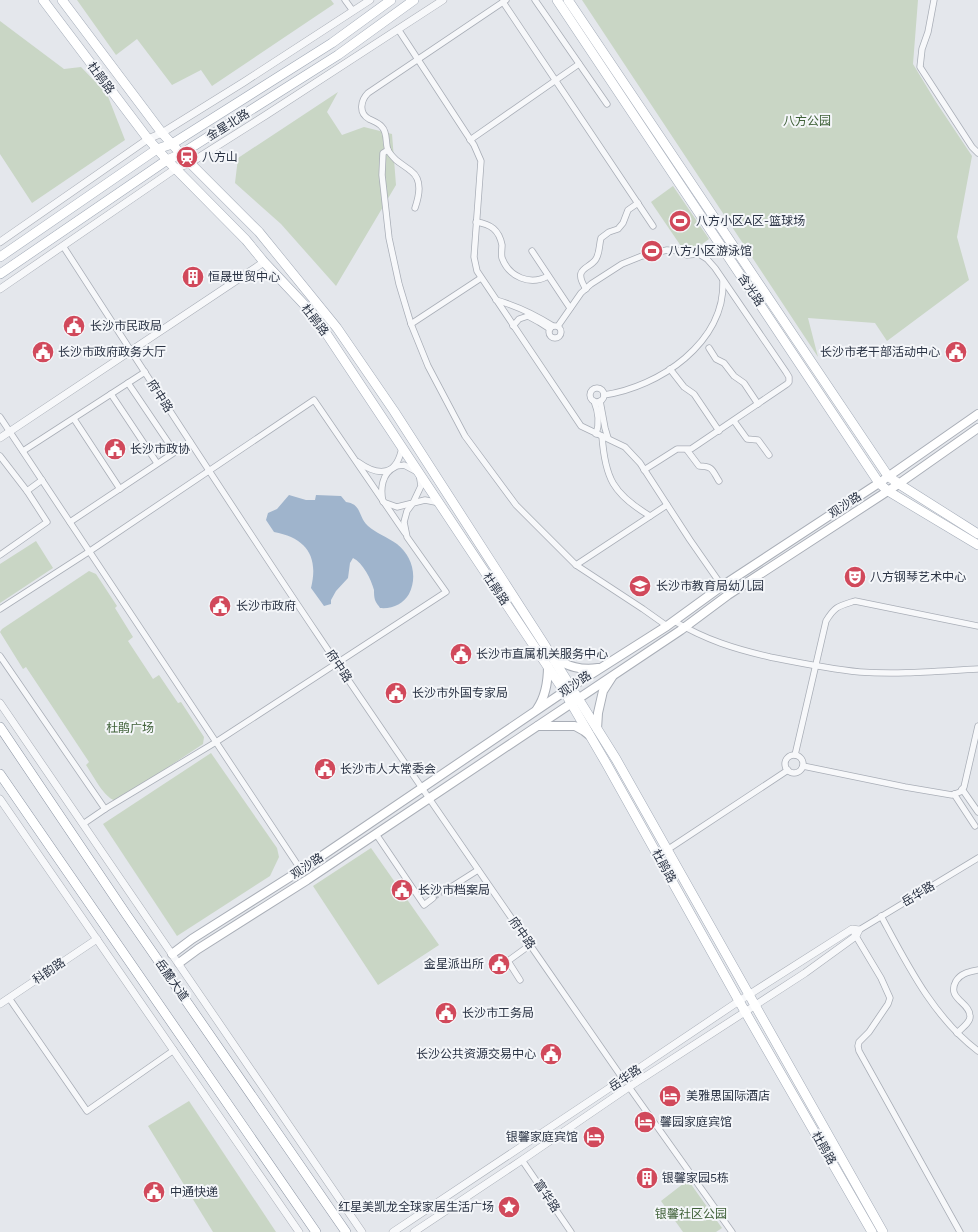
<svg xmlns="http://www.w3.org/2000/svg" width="978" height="1232" viewBox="0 0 978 1232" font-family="Figtree,'Noto Sans SC',sans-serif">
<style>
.green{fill:#c9d6c5}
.water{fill:#9fb4cc}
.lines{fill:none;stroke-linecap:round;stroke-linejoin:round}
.minor-tunnel{stroke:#bfc3cb;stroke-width:5.5;stroke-dasharray:5.5 3;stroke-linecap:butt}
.minor-casing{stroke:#a9aeb7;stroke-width:7}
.tertiary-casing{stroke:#a9aeb7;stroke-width:8}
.secondary-casing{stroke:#a9aeb7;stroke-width:10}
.primary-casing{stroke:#a3abb8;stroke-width:10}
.trunk-casing{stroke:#8b94a3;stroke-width:10}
.minor{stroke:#f7f8fa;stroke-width:5.5}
.tertiary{stroke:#f7f8fa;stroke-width:7}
.secondary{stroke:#fff;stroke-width:8}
.primary{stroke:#fff;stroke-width:9}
.trunk{stroke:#fff;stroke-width:9}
.labels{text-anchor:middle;stroke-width:4;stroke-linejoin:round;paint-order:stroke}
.street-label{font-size:12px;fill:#2b3445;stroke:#f4f6f9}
.park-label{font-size:12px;fill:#3f6138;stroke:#f4f6f9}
.poi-label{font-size:12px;fill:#2b3445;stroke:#f4f6f9;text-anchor:start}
</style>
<rect width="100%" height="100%" fill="#e4e7ec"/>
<g class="green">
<path d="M 77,0 L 331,0 L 334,4 L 212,86 L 201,70 L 172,85 L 137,39 L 116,55 Z"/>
<path d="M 582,0 L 918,0 L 913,64 L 936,102 L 972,156 L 957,237 L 969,280 L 887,341 L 875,323 L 808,318 L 818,357 Z"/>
<path d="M 0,21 L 64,69 L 81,67 L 107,94 L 125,140 L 32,203 L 0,154 Z"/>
<path d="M 338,92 L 327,112 L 342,135 L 364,127 L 392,134 L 396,185 L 336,286 L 281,224 L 235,183 L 238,158 Z"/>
<path d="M 673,186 L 709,239 L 687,255 L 651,202 Z"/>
<path d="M 36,541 L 53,568 L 0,603 L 0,564 Z"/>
<path d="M 89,571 L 96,574 L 117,606 L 115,608 L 133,637 L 128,641 L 153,679 L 159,675 L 178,703 L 181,702 L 204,737 L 203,744 L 117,801 C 105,800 93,775 86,765 L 89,762 L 26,667 L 23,669 L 0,632 L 2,629 Z"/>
<path d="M 211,753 L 277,848 L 279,857 L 270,876 L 177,936 L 103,824 Z"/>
<path d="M 371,848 L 439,945 L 378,985 L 313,886 Z"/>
<path d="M 189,1101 L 276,1232 L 213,1232 L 148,1126 Z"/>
<path d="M 688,1180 L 722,1228 L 716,1232 L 683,1232 L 661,1201 Z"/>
</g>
<path class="water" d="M 289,495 L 306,500 L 315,500 L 316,495 L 341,496 L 346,502 C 362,504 358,517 368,526 C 376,533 387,537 397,544 C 412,556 418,576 409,594 C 403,604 393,609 380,608 C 379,606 376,603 375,600 C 374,597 374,593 374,590 C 371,579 363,563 353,558 L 350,563 L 348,578 L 336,591 L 331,600 L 331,604 L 324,606 L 311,588 C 319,556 306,538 274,532 L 266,520 L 268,513 L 277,509 Z"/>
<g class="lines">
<path class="minor-tunnel" d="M 433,898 L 448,889"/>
<g class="minor-casing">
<g id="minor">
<path d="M 345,0 L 353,11"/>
<path d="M 535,0 L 607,104"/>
<path d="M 934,0 L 928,32 L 922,49 L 920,67 L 972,147 L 978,153"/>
<path d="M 503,2 L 653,226"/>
<path d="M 398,29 L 466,133 L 474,145 L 481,161 L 474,257 L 477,271 L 581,426 L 625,447 L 640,463 L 690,540 L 722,586"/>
<path d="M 470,140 L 579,64"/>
<path d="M 388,150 L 383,153 L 382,175 L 389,238 L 399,284 L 411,324 L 428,366 L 465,436 L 516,505 L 576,565 L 643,609 L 667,626"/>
<path d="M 415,208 C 419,196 423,180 411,171 C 406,167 401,164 396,160 C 393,157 390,154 388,150 C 385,143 388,133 382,127 C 379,123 373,121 369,119 C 358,113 361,100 368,93 L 506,0"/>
<path d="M 476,222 C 491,224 499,230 502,245 C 502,249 501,254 502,258 C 509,277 530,286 548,276"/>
<path d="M 63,246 C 147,376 231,506 318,635 C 418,784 521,932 623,1079"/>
<path d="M 532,251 L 570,308"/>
<path d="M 586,289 C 572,267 589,270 596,259 C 600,252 599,245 601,238 L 609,232 L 618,229 L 623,223 L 628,210 L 638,203"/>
<path d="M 496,300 C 517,306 534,314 553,326"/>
<path d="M 411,324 L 481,278"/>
<circle cx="555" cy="332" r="6"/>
<path d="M 513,326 L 519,319 L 528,316 L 539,322 L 550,329"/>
<path d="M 558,326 L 581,293 L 591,284 L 622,264 L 642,256 L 667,250 L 681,251 L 687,255 L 699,254 L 707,259 L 715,268 L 786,372 L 789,377 L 789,382 L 787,384 L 691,449 L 677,449 L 644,470"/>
<path d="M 709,348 L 716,359 L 724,363 L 734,376 L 744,383 L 758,404"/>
<path d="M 670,369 L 684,387 L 694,394 L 719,431"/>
<path d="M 128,383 L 174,451"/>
<circle cx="597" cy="395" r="7"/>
<path d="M 111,394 L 157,463"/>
<path d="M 604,395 C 659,387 725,343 723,281"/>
<path d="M 594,401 C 598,411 600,423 596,434"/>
<path d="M 600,401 L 605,428 L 608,438"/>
<path d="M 0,417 L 301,870"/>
<path d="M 74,419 L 120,489"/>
<path d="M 734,421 L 747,439 L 758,440 L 769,455"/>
<path d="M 602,436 C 605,478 613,494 650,516"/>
<path d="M 687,450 L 699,466 C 713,466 712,470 719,481"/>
<path d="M 23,451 L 145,372"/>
<path d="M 0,456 L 27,491 L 47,522 L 0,555"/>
<path d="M 358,462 C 379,477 397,476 402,447"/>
<path d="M 404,465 L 419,473 L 421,486 L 413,503 L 397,507 L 383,502 C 380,489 382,473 395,467 C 397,465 402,466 404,465 Z"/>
<path d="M 27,491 L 42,480"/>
<path d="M 70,522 L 190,442"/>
<path d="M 576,565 L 667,505"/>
<path d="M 0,609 L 90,551 L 314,400 L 405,533"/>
<path d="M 674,621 C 706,640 735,649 770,657 C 800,663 829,669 860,672 C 899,675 939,671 978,669"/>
<path d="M 0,656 L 105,809"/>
<path d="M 795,755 L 826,621 C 835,606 839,606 855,601 L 978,626"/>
<circle cx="794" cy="764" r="9"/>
<path d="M 803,766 L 905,787 L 952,795 L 960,792 L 964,787 L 978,726"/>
<path d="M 962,789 L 978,812"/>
<path d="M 954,794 L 975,826"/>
<path d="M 83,824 L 105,809 L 216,742 L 446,592 L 407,537 L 404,522 L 407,511 L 413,503 L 425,500 L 440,503"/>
<path d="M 376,834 L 424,905 L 433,898"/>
<path d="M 667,850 L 788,770"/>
<path d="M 448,889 L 478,870"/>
<path d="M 881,916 C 907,964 933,1017 978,1051"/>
<path d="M 859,930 L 978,858"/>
<path d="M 854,933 L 881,978 L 890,998 L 888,1004 L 869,1032 L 859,1042 L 858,1046 L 859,1051 L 960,1232"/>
<path d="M 520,980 L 508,961 L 530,945"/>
<path d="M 9,998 L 87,1111 L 174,1050"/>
<path d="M 957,1033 C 961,1029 971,1022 970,1016 C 970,1002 946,999 956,981 C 961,973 969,972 978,970"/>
<path d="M 629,1087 L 732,1232"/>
<path d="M 522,1160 L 571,1232"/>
</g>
</g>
<g class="tertiary-casing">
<g id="tertiary">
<path d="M 0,242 L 148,139 L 162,133 L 244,82 L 370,0"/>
<path d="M 0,289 L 175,169 L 190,163 L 266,115 L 443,0"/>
<path d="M 0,438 L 264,262"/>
<path d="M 0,703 L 362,1232"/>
<path d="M 0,799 L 299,1232"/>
<path d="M 0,1004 L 97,939"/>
<path d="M 393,1232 L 623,1079 L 739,1001 L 852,929 L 859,930 L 856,936 L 805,973 L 629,1087 L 522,1160 L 414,1232"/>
</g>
</g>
<g class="secondary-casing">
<g id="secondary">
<path d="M 553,658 C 568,666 581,671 598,668"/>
<path d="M 537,709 C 546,696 548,681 548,666"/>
<path d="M 538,726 L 575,726 L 584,731 L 589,735"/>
<path d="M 597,729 L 598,713 L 603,691 L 612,677"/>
<path d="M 172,954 L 192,939 L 301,870 L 571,687 L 667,626 L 722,586 L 879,483 L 978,414"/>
<path d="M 179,963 L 198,949 L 307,880 L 681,630 L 728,595 L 897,485 L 978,428"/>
</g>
</g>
<g class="primary-casing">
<g id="primary">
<path d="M 43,0 L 148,139 L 167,160 L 246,240 L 264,262 L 314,315 L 564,691 L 606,763 L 739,1001 L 872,1232"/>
<path d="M 62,0 L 162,133 L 181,154 L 259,232 L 337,328 L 394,411 L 544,644 L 616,759 L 883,1232"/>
<path d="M 557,0 L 879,483 L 888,491 L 978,545"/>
<path d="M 568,0 L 888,476 L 899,484 L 978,534"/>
<path d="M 0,257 L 157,149 L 172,144 L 332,43 L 391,0"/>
<path d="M 0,274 L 167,160 L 181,154 L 338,55 L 414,0"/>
</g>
</g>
<g class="trunk-casing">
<g id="trunk">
<path d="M 0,727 L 126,914 L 346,1232"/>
<path d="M 0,774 L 316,1232"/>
</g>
</g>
<use href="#minor" class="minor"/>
<use href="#tertiary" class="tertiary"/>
<use href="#secondary" class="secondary"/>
<use href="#primary" class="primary"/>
<use href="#trunk" class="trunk"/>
</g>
<defs>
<g id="station-disc" transform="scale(1.15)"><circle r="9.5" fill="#d1495b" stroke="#f4f6f9"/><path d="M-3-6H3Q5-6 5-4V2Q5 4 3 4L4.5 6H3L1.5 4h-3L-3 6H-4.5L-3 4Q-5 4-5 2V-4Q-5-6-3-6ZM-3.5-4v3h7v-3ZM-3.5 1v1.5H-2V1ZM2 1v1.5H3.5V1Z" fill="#fff"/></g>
<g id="stadium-disc" transform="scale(1.15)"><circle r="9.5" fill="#d1495b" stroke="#f4f6f9"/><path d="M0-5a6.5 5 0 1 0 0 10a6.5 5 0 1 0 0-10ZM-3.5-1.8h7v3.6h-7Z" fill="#fff"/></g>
<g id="building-disc" transform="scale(1.15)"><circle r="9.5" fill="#d1495b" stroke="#f4f6f9"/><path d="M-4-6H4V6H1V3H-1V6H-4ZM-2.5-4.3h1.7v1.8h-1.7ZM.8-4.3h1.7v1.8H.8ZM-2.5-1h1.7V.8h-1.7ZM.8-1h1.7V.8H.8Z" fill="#fff"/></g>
<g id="civic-disc" transform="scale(1.15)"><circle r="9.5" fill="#d1495b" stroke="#f4f6f9"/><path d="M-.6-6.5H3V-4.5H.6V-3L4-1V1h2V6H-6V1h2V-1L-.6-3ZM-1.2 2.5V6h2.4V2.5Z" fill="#fff"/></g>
<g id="theatre-disc" transform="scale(1.15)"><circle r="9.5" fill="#d1495b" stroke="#f4f6f9"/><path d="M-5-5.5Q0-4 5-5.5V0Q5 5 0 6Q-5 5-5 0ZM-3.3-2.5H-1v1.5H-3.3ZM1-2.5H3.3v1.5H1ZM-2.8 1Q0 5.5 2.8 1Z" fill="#fff"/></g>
<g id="school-disc" transform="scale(1.15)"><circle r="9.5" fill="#d1495b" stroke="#f4f6f9"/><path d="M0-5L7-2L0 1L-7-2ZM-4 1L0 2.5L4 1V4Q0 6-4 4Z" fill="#fff"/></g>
<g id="hotel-disc" transform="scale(1.15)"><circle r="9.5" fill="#d1495b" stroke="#f4f6f9"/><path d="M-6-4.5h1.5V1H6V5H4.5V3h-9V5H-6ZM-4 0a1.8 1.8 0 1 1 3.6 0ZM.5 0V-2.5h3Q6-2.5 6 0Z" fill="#fff"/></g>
<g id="sight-disc" transform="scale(1.15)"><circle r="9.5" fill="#d1495b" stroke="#f4f6f9"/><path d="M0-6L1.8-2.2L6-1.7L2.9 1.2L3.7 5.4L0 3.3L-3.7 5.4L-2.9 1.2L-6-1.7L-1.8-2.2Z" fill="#fff"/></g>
</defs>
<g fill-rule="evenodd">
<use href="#station-disc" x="187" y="157"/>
<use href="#stadium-disc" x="680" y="221"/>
<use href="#stadium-disc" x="652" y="251"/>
<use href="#building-disc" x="193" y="277"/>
<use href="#civic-disc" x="74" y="326"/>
<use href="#civic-disc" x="43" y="352"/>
<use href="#civic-disc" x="956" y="352"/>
<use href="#civic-disc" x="115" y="449"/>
<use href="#theatre-disc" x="855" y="577"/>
<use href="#school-disc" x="640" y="586"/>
<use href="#civic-disc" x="220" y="606"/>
<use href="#civic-disc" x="461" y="654"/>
<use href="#civic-disc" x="396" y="693"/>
<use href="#civic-disc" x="325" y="769"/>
<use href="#civic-disc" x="402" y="890"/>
<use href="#civic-disc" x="499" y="964"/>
<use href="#civic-disc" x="446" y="1013"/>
<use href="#civic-disc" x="551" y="1054"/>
<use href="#hotel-disc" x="670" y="1096"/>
<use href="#hotel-disc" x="645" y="1122"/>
<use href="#hotel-disc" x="594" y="1137"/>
<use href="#building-disc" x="647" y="1178"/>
<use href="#civic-disc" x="154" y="1192"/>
<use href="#sight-disc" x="509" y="1207"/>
</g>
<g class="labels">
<g class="street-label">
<text transform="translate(101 78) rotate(53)" y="4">杜鹃路</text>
<text transform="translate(228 125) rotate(-32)" y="4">金星北路</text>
<text transform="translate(751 290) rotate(56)" y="4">含光路</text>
<text transform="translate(315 320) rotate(52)" y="4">杜鹃路</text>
<text transform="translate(160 396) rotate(57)" y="4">府中路</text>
<text transform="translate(845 505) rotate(-33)" y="4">观沙路</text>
<text transform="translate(496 589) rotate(56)" y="4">杜鹃路</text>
<text transform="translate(339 666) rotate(56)" y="4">府中路</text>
<text transform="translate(575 684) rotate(-34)" y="4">观沙路</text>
<text transform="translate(307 866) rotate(-33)" y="4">观沙路</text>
<text transform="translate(664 866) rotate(61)" y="4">杜鹃路</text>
<text transform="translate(918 894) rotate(-31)" y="4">岳华路</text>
<text transform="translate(522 933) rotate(55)" y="4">府中路</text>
<text transform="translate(49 971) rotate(-34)" y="4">科韵路</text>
<text transform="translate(172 980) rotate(55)" y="4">岳麓大道</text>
<text transform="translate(625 1078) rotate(-34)" y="4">岳华路</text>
<text transform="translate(824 1148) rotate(60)" y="4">杜鹃路</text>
<text transform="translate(547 1196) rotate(56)" y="4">富华路</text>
</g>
<g class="park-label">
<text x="807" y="125">八方公园</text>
<text x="130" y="732">杜鹃广场</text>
<text x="691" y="1218">银馨社区公园</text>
</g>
<g class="poi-label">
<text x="202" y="161">八方山</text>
<text x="696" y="225">八方小区A区-篮球场</text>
<text x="668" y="255">八方小区游泳馆</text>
<text x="208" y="281">恒晟世贸中心</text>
<text x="90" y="330">长沙市民政局</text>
<text x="58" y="356">长沙市政府政务大厅</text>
<text x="940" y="356" text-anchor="end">长沙市老干部活动中心</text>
<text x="130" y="453">长沙市政协</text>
<text x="870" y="581">八方钢琴艺术中心</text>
<text x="656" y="590">长沙市教育局幼儿园</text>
<text x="236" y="610">长沙市政府</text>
<text x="476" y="658">长沙市直属机关服务中心</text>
<text x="412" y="697">长沙市外国专家局</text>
<text x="340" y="773">长沙市人大常委会</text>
<text x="418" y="894">长沙市档案局</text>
<text x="484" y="968" text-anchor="end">金星派出所</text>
<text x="462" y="1017">长沙市工务局</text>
<text x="536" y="1058" text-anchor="end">长沙公共资源交易中心</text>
<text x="686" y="1100">美雅思国际酒店</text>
<text x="660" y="1126">馨园家庭宾馆</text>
<text x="578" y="1141" text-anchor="end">银馨家庭宾馆</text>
<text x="662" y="1182">银馨家园5栋</text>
<text x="170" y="1196">中通快递</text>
<text x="494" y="1211" text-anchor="end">红星美凯龙全球家居生活广场</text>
</g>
</g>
</svg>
